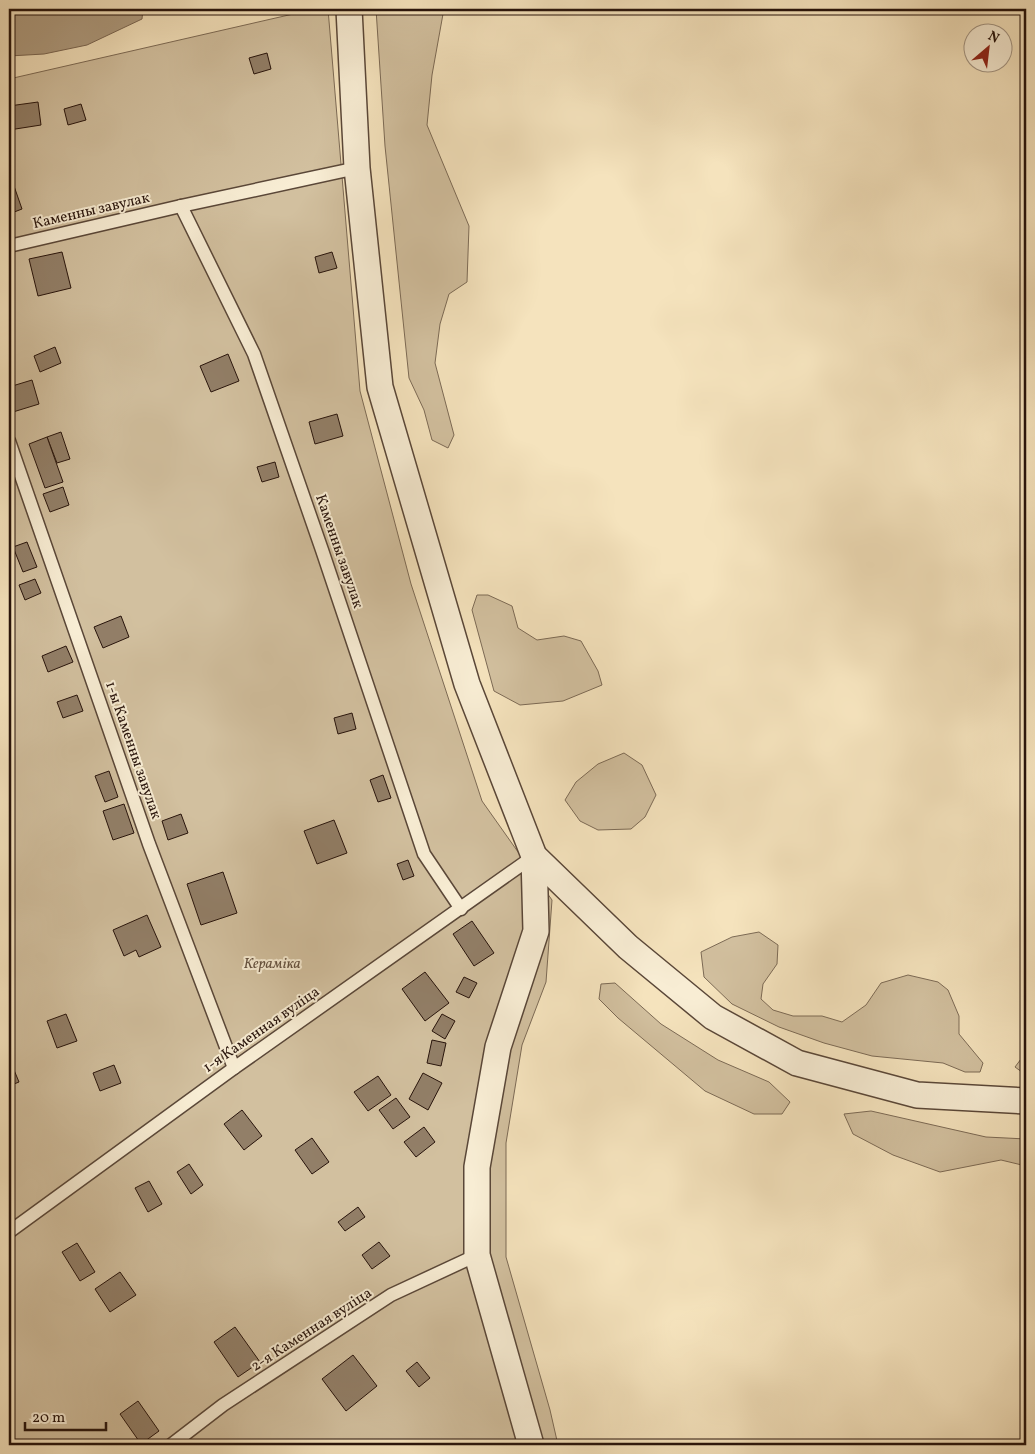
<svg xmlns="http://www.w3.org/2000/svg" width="1035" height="1454" viewBox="0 0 1035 1454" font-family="Vollkorn,serif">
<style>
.green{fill:#d2c09f;stroke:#7c6a55}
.water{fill:#af9c80;stroke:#796551}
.building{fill:#927f68;stroke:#27130b}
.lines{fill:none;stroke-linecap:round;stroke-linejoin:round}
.lane-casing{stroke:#5a4738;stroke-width:15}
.street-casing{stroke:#5a4738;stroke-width:28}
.lane{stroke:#f8edd4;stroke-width:12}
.street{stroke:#f8edd4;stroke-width:25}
.labels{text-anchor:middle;stroke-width:4;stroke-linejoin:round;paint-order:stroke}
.street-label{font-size:15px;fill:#27130b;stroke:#f8edd4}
.park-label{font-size:15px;font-style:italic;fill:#63503f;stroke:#f8edd4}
</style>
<rect width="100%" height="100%" fill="#f5e3bd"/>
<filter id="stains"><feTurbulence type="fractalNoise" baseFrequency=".004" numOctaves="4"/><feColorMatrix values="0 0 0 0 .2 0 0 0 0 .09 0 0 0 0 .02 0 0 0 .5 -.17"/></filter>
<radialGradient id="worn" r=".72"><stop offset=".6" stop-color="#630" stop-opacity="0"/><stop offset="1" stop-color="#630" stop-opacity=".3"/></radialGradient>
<g class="green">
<path d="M 315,9 L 328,9 L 360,391 L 411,584 L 482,801 L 552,900 L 546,982 L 522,1045 L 506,1143 L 506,1257 L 550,1410 L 558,1445 L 9,1445 L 9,79 Z"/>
<path d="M 376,9 L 442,9 L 443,14 L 432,75 L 427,125 L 469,226 L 467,282 L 449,294 L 440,324 L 435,363 L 454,435 L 448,448 L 432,440 L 424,410 L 409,378 L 385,146 Z"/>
<path d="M 477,595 L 488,595 L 512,606 L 518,628 L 537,640 L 564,636 L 581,641 L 598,671 L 602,685 L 563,701 L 520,705 L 494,691 L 472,610 Z"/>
<path d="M 624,753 L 642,765 L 656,795 L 645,817 L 631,829 L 598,830 L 580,821 L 565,800 L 576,782 L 598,764 Z"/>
<path d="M 759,932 L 778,945 L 777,964 L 763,984 L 761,999 L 773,1010 L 793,1016 L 822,1016 L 842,1022 L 866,1005 L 881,983 L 908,975 L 938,982 L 948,990 L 959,1016 L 959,1034 L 983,1063 L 980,1072 L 965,1072 L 943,1063 L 872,1056 L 824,1043 L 779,1027 L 732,1004 L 704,977 L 701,952 L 732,937 Z"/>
<path d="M 615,983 L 661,1024 L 718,1060 L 769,1082 L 790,1102 L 782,1114 L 754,1114 L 705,1091 L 618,1018 L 599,999 L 601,984 Z"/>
<path d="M 1024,1055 L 1026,1055 L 1026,1075 L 1015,1067 Z"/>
<path d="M 871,1111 L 986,1137 L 1026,1139 L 1026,1166 L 1001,1160 L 940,1172 L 893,1155 L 853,1134 L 844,1114 Z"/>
</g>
<path class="water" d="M 9,9 L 143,9 L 142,19 L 87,45 L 44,54 L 9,56 Z"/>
<g class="building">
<path d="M 267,53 L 271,69 L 254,74 L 249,58 Z"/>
<path d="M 38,102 L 41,125 L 9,130 L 9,106 Z"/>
<path d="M 81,104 L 86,120 L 68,125 L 64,109 Z"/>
<path d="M 14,186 L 22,209 L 9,214 L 9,187 Z"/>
<path d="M 62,252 L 71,288 L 38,296 L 29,259 Z"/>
<path d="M 332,252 L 337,268 L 319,273 L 315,257 Z"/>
<path d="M 55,347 L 61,363 L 40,372 L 34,356 Z"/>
<path d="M 228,354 L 239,381 L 211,392 L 200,366 Z"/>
<path d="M 32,380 L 39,404 L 13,412 L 9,400 L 9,387 Z"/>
<path d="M 337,414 L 343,436 L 315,444 L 309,422 Z"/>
<path d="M 61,432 L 70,459 L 57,463 L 47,437 Z"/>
<path d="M 47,437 L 63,482 L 45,488 L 29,444 Z"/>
<path d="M 275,462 L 279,477 L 262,482 L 257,467 Z"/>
<path d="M 63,487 L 69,505 L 50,512 L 43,494 Z"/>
<path d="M 27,542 L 37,567 L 23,572 L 13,547 Z"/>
<path d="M 35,579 L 41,593 L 25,600 L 19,585 Z"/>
<path d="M 121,616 L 129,637 L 103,648 L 94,627 Z"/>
<path d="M 66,646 L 73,662 L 48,672 L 42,656 Z"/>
<path d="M 77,695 L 83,711 L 63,718 L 57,702 Z"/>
<path d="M 352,713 L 356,729 L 338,734 L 334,718 Z"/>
<path d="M 109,771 L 118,797 L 105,802 L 95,776 Z"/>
<path d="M 383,775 L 391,798 L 378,802 L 370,780 Z"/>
<path d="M 124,804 L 134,833 L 113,840 L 103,811 Z"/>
<path d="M 181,814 L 188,833 L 168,840 L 162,821 Z"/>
<path d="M 334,820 L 347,853 L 317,864 L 304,831 Z"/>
<path d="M 408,860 L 414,876 L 403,880 L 397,864 Z"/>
<path d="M 223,872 L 237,913 L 201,925 L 187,884 Z"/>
<path d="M 147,915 L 161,947 L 139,957 L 136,950 L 124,956 L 113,930 Z"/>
<path d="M 472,921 L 494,953 L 474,966 L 453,934 Z"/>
<path d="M 425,972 L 449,1003 L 425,1021 L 402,989 Z"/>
<path d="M 464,977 L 477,983 L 469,998 L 456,992 Z"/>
<path d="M 66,1014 L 77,1041 L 57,1048 L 47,1021 Z"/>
<path d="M 442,1014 L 455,1021 L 445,1039 L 432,1031 Z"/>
<path d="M 432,1040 L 446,1043 L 441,1066 L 427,1063 Z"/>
<path d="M 9,1058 L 19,1082 L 9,1086 Z"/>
<path d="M 114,1065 L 121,1083 L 100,1091 L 93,1073 Z"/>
<path d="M 423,1073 L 442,1083 L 428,1110 L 409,1099 Z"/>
<path d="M 378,1076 L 391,1095 L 368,1111 L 354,1092 Z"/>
<path d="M 396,1098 L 410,1117 L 393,1129 L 379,1110 Z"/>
<path d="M 242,1110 L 262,1136 L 244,1150 L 224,1124 Z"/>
<path d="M 424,1127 L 435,1142 L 416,1157 L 404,1142 Z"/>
<path d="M 312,1138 L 329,1162 L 312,1174 L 295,1150 Z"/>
<path d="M 189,1164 L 203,1185 L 191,1194 L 177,1172 Z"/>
<path d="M 149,1181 L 162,1204 L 148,1212 L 135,1188 Z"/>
<path d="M 358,1207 L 365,1217 L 345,1231 L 338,1222 Z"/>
<path d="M 379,1242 L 390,1256 L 372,1269 L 362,1255 Z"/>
<path d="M 77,1243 L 95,1272 L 80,1281 L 62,1252 Z"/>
<path d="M 120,1272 L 136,1295 L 110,1312 L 95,1289 Z"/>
<path d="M 235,1327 L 260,1362 L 238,1377 L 214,1342 Z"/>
<path d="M 353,1355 L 377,1386 L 346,1411 L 322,1379 Z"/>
<path d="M 417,1362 L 430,1378 L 419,1387 L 406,1371 Z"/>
<path d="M 138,1401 L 159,1431 L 141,1444 L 120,1414 Z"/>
</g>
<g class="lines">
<g class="lane-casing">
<g id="lane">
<path d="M 181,206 L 254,354 L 322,550 L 424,854 L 461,909"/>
<path d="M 9,246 L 181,206 L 357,168"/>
<path d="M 9,441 L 149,844 L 234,1068"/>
<path d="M 9,1232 L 234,1068 L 534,856"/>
<path d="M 171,1445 L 223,1405 L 391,1295 L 477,1255"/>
</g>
</g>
<g class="street-casing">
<g id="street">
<path d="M 349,9 L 357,168 L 380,387 L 467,684 L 534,856 L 628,947 L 713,1017 L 797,1063 L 917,1095 L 1026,1101"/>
<path d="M 531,1445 L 477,1255 L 477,1167 L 498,1047 L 536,931 L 534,856"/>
</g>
</g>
<use href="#lane" class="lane"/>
<use href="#street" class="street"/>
</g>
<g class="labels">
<g class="street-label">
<text transform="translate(91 210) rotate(-13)" y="5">Каменны завулак</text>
<text transform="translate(340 551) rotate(71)" y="5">Каменны завулак</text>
<text transform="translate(134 750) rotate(71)" y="5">1-ы Каменны завулак</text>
<text transform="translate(261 1029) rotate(-35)" y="5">1-я Каменная вуліца</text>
<text transform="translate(311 1329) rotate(-33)" y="5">2-я Каменная вуліца</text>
</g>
<g class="park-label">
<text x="272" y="968">Кераміка</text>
</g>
</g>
<rect width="1035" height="1454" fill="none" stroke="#f5e3bd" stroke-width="30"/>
<rect x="10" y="10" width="1015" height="1434" fill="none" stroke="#27130b" stroke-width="2.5"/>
<rect x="15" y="15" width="1005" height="1424" fill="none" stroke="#27130b"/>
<g transform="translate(988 48) rotate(28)"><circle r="24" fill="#f8edd4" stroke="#a49684"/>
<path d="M0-4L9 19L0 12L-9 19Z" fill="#8f2418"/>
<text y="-8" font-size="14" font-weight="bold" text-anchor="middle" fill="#27130b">N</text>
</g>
<path d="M25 1422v8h81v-8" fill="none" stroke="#27130b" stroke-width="2.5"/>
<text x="32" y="1422" font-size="15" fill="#27130b" stroke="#f8edd4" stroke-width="4" paint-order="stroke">20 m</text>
<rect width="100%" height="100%" filter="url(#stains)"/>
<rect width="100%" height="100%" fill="url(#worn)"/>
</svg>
